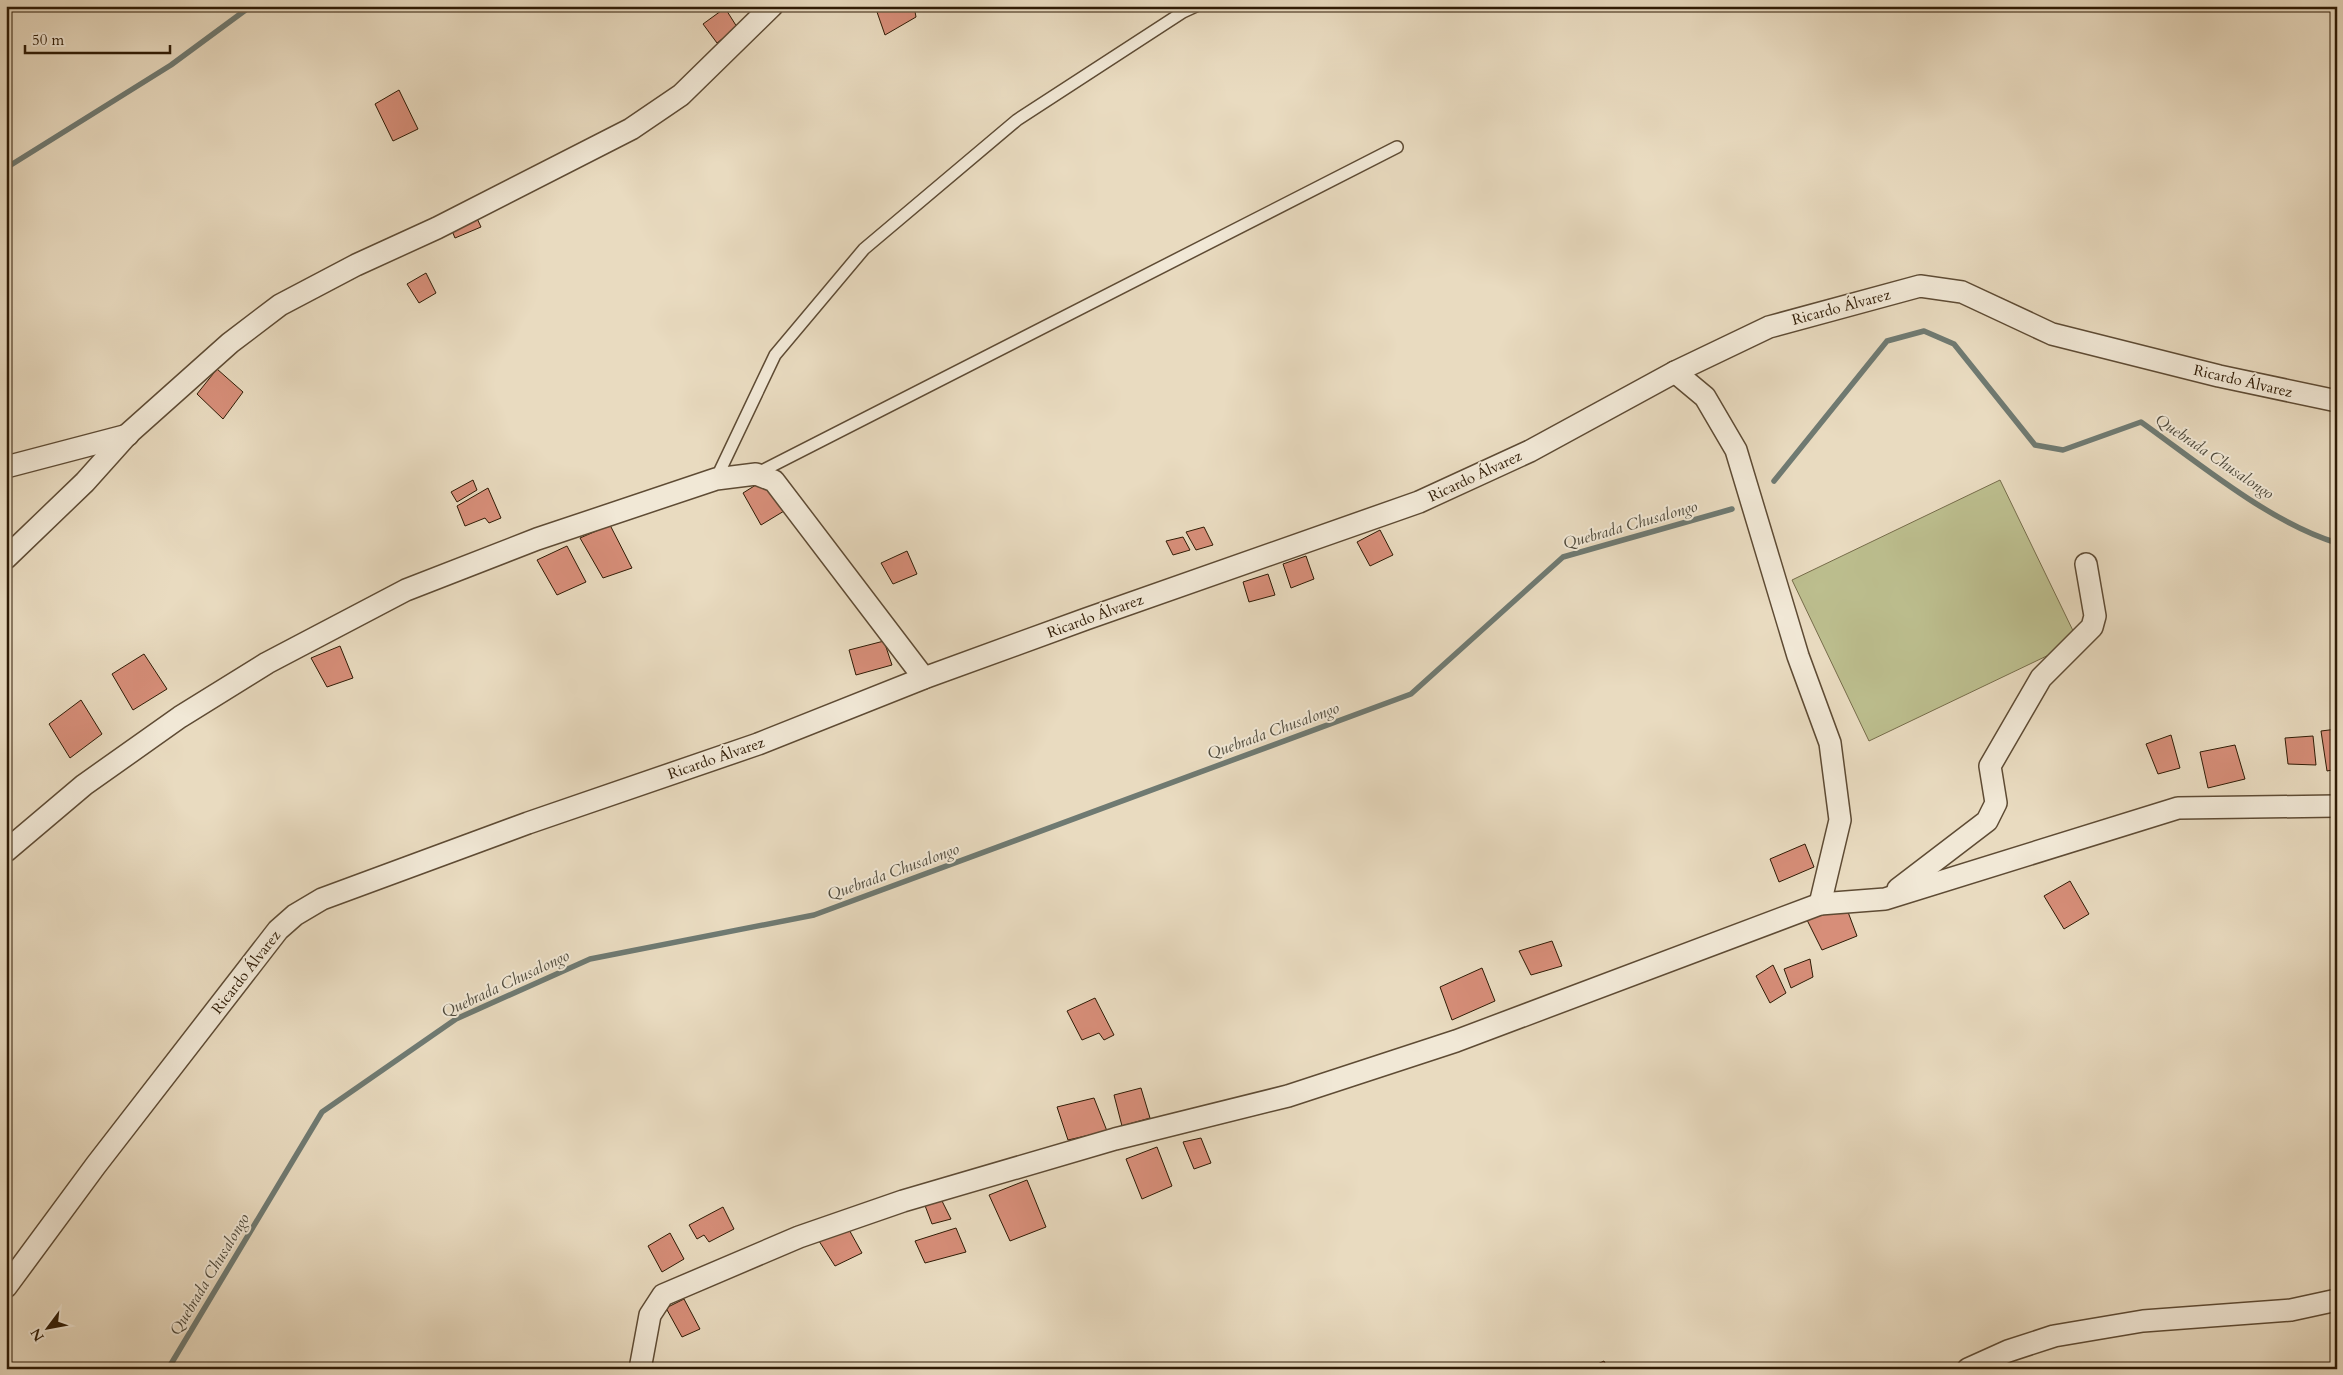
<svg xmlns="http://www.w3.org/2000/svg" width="2343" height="1375" viewBox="0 0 2343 1375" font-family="Cardo,serif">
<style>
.green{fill:#bcbe8e;stroke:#766c4a}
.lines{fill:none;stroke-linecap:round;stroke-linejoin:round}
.stream{stroke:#6f7a72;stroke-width:5.5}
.building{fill:#d78e79;stroke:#2f1b05}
.service-casing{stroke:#5e4b34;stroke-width:14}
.minor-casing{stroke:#5e4b34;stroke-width:24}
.service{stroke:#f1e8d6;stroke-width:11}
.minor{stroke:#f1e8d6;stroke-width:21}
.labels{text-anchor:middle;stroke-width:4;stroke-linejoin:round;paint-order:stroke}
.street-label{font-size:15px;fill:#2f1b05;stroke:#f1e8d6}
.water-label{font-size:16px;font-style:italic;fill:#4f4a3c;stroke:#f1e8d6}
</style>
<rect width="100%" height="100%" fill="#e9dbc0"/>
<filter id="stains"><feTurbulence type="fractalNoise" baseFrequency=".004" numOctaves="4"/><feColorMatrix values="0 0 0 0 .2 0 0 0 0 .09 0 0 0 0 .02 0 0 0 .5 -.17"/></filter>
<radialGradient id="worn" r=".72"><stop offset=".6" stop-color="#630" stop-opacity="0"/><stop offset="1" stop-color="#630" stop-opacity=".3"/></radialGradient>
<path class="green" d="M 2000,480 L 2078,641 L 1869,741 L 1792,580 Z"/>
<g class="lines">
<g class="stream">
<path d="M 6,168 L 171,65 L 251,6"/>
<path d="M 1774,481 L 1887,341 L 1924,331 L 1954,344 L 2035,445 L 2063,450 L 2141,422 C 2200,464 2269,522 2337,543"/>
<path d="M 168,1369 L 322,1112 L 456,1019 L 590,959 L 814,915 L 1411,694 L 1563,557 L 1732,509"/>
</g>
</g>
<g class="building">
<path d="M 890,6 L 914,6 L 916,17 L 885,35 L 877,12 Z"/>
<path d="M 725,8 L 737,27 L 717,43 L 703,24 Z"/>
<path d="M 399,90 L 418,129 L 393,141 L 375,104 Z"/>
<path d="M 475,214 L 481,227 L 455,238 L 450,226 Z"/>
<path d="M 426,273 L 436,293 L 419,303 L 407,284 Z"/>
<path d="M 217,369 L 243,392 L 223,419 L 197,394 Z"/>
<path d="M 767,478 L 789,508 L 761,525 L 743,493 Z"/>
<path d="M 473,480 L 477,490 L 457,502 L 451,492 Z"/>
<path d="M 488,488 L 501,518 L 489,523 L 485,518 L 465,526 L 457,506 Z"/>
<path d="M 610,525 L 632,568 L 603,578 L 580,538 Z"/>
<path d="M 1204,527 L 1213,545 L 1196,550 L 1186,532 Z"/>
<path d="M 1380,530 L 1393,555 L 1370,566 L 1357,542 Z"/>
<path d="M 1183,537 L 1190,550 L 1173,555 L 1166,541 Z"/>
<path d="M 567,546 L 586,582 L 557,595 L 537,560 Z"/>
<path d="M 907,551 L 917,574 L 893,584 L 881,563 Z"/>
<path d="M 1306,556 L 1314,579 L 1291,588 L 1283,564 Z"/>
<path d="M 1268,574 L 1275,595 L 1249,602 L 1243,582 Z"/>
<path d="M 884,641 L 892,665 L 856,675 L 849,650 Z"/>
<path d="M 340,646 L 353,678 L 327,687 L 311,658 Z"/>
<path d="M 144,654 L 167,689 L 133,710 L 112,674 Z"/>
<path d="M 81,700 L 102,734 L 70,758 L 49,724 Z"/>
<path d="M 2337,729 L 2337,769 L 2327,771 L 2321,731 Z"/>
<path d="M 2171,735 L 2180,768 L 2158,774 L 2146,744 Z"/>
<path d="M 2313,736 L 2316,765 L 2288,764 L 2285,738 Z"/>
<path d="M 2235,745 L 2245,779 L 2208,788 L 2200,752 Z"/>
<path d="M 1805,844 L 1814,867 L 1779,882 L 1770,859 Z"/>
<path d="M 2070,881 L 2089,914 L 2064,929 L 2044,896 Z"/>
<path d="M 1845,904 L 1857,936 L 1822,950 L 1806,918 Z"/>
<path d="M 1552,941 L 1562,966 L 1531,975 L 1519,951 Z"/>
<path d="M 1810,959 L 1813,977 L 1791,988 L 1784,969 Z"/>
<path d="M 1773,965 L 1786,993 L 1770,1003 L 1756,976 Z"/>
<path d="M 1482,968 L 1495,1001 L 1452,1020 L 1440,987 Z"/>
<path d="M 1095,998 L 1114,1035 L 1104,1040 L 1099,1033 L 1082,1040 L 1067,1011 Z"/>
<path d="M 1141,1088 L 1150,1118 L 1122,1126 L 1114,1095 Z"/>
<path d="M 1094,1098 L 1107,1131 L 1068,1140 L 1057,1107 Z"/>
<path d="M 1201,1138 L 1211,1163 L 1194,1169 L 1183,1142 Z"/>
<path d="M 1157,1147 L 1172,1186 L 1142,1199 L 1126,1159 Z"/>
<path d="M 1027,1180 L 1046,1227 L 1010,1241 L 989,1195 Z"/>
<path d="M 941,1199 L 951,1219 L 932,1224 L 924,1203 Z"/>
<path d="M 723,1207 L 734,1229 L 709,1242 L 704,1235 L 697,1239 L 689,1225 Z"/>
<path d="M 847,1226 L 862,1253 L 835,1266 L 819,1241 Z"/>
<path d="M 956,1228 L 966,1252 L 925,1263 L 915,1241 Z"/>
<path d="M 670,1233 L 684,1259 L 662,1272 L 648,1246 Z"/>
<path d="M 684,1299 L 700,1329 L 682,1337 L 666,1308 Z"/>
<path d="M 1604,1361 L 1608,1369 L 1587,1369 Z"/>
</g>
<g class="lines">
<g class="service-casing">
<g id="service">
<path d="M 756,474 L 1397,147"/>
<path d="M 716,479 L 775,355 L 864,249 L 1017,120 L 1183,12 L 1196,6"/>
</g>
</g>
<g class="minor-casing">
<g id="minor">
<path d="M 1675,372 L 1705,397 L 1736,450 L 1798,656 L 1830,743 L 1840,820 L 1820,904"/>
<path d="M 6,467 L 128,435"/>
<path d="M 6,558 L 85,482 L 128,434 L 230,343 L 280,305 L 356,265 L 437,228 L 631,129 L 681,95 L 772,6"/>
<path d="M 6,851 L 84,785 L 180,717 L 267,663 L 406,590 L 537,539 L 716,479 L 756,474 L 774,481 L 924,678"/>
<path d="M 1898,889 L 1987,821 L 1996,803 L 1990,766 L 2041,678 L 2092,627 L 2095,616 L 2086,564"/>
<path d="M 6,1287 L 96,1165 L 278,930 L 295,915 L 322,899 L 528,823 L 758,744 L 924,678 L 1086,619 L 1419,502 L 1530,451 L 1675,372 L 1769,327 L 1920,286 L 1962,292 L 2052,334 L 2219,376 L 2337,401"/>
<path d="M 640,1369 L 650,1315 L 663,1295 L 799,1237 L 903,1201 L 1115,1139 L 1288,1096 L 1456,1041 L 1820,904 L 1885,899 L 2178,808 L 2337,806"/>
<path d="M 1968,1369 L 2008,1351 L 2054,1336 L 2143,1321 L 2291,1310 L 2337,1300"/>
</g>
</g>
<use href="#service" class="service"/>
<use href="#minor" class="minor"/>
</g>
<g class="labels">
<g class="street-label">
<text transform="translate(1841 307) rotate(-15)" y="5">Ricardo Álvarez</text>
<text transform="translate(2243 381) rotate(13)" y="5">Ricardo Álvarez</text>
<text transform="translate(1475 476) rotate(-25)" y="5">Ricardo Álvarez</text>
<text transform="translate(1095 616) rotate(-20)" y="5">Ricardo Álvarez</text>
<text transform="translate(716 758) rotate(-19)" y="5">Ricardo Álvarez</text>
<text transform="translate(246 972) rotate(-52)" y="5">Ricardo Álvarez</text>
</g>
<g class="water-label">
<text transform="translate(2215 456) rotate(34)" y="6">Quebrada Chusalongo</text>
<text transform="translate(1630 524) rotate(-16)" y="6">Quebrada Chusalongo</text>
<text transform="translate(1273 730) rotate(-20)" y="6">Quebrada Chusalongo</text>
<text transform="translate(893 871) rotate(-20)" y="6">Quebrada Chusalongo</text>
<text transform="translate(505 983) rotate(-25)" y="6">Quebrada Chusalongo</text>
<text transform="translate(209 1274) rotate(-59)" y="6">Quebrada Chusalongo</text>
</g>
</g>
<rect width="2343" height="1375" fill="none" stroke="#e9dbc0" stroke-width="25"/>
<rect x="8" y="8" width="2328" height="1360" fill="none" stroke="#2f1b05" stroke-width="2.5"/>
<rect x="12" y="12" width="2318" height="1350" fill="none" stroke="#2f1b05"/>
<g transform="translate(48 1328) rotate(238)" stroke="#f1e8d6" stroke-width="4" paint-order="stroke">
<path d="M0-4L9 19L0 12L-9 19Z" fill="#2f1b05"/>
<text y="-8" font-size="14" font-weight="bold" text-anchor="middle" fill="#2f1b05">N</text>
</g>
<path d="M25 45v8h145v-8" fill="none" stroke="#2f1b05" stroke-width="2.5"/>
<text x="32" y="45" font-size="15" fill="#2f1b05" stroke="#f1e8d6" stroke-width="4" paint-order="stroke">50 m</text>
<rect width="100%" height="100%" filter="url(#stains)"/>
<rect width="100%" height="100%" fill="url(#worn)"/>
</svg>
